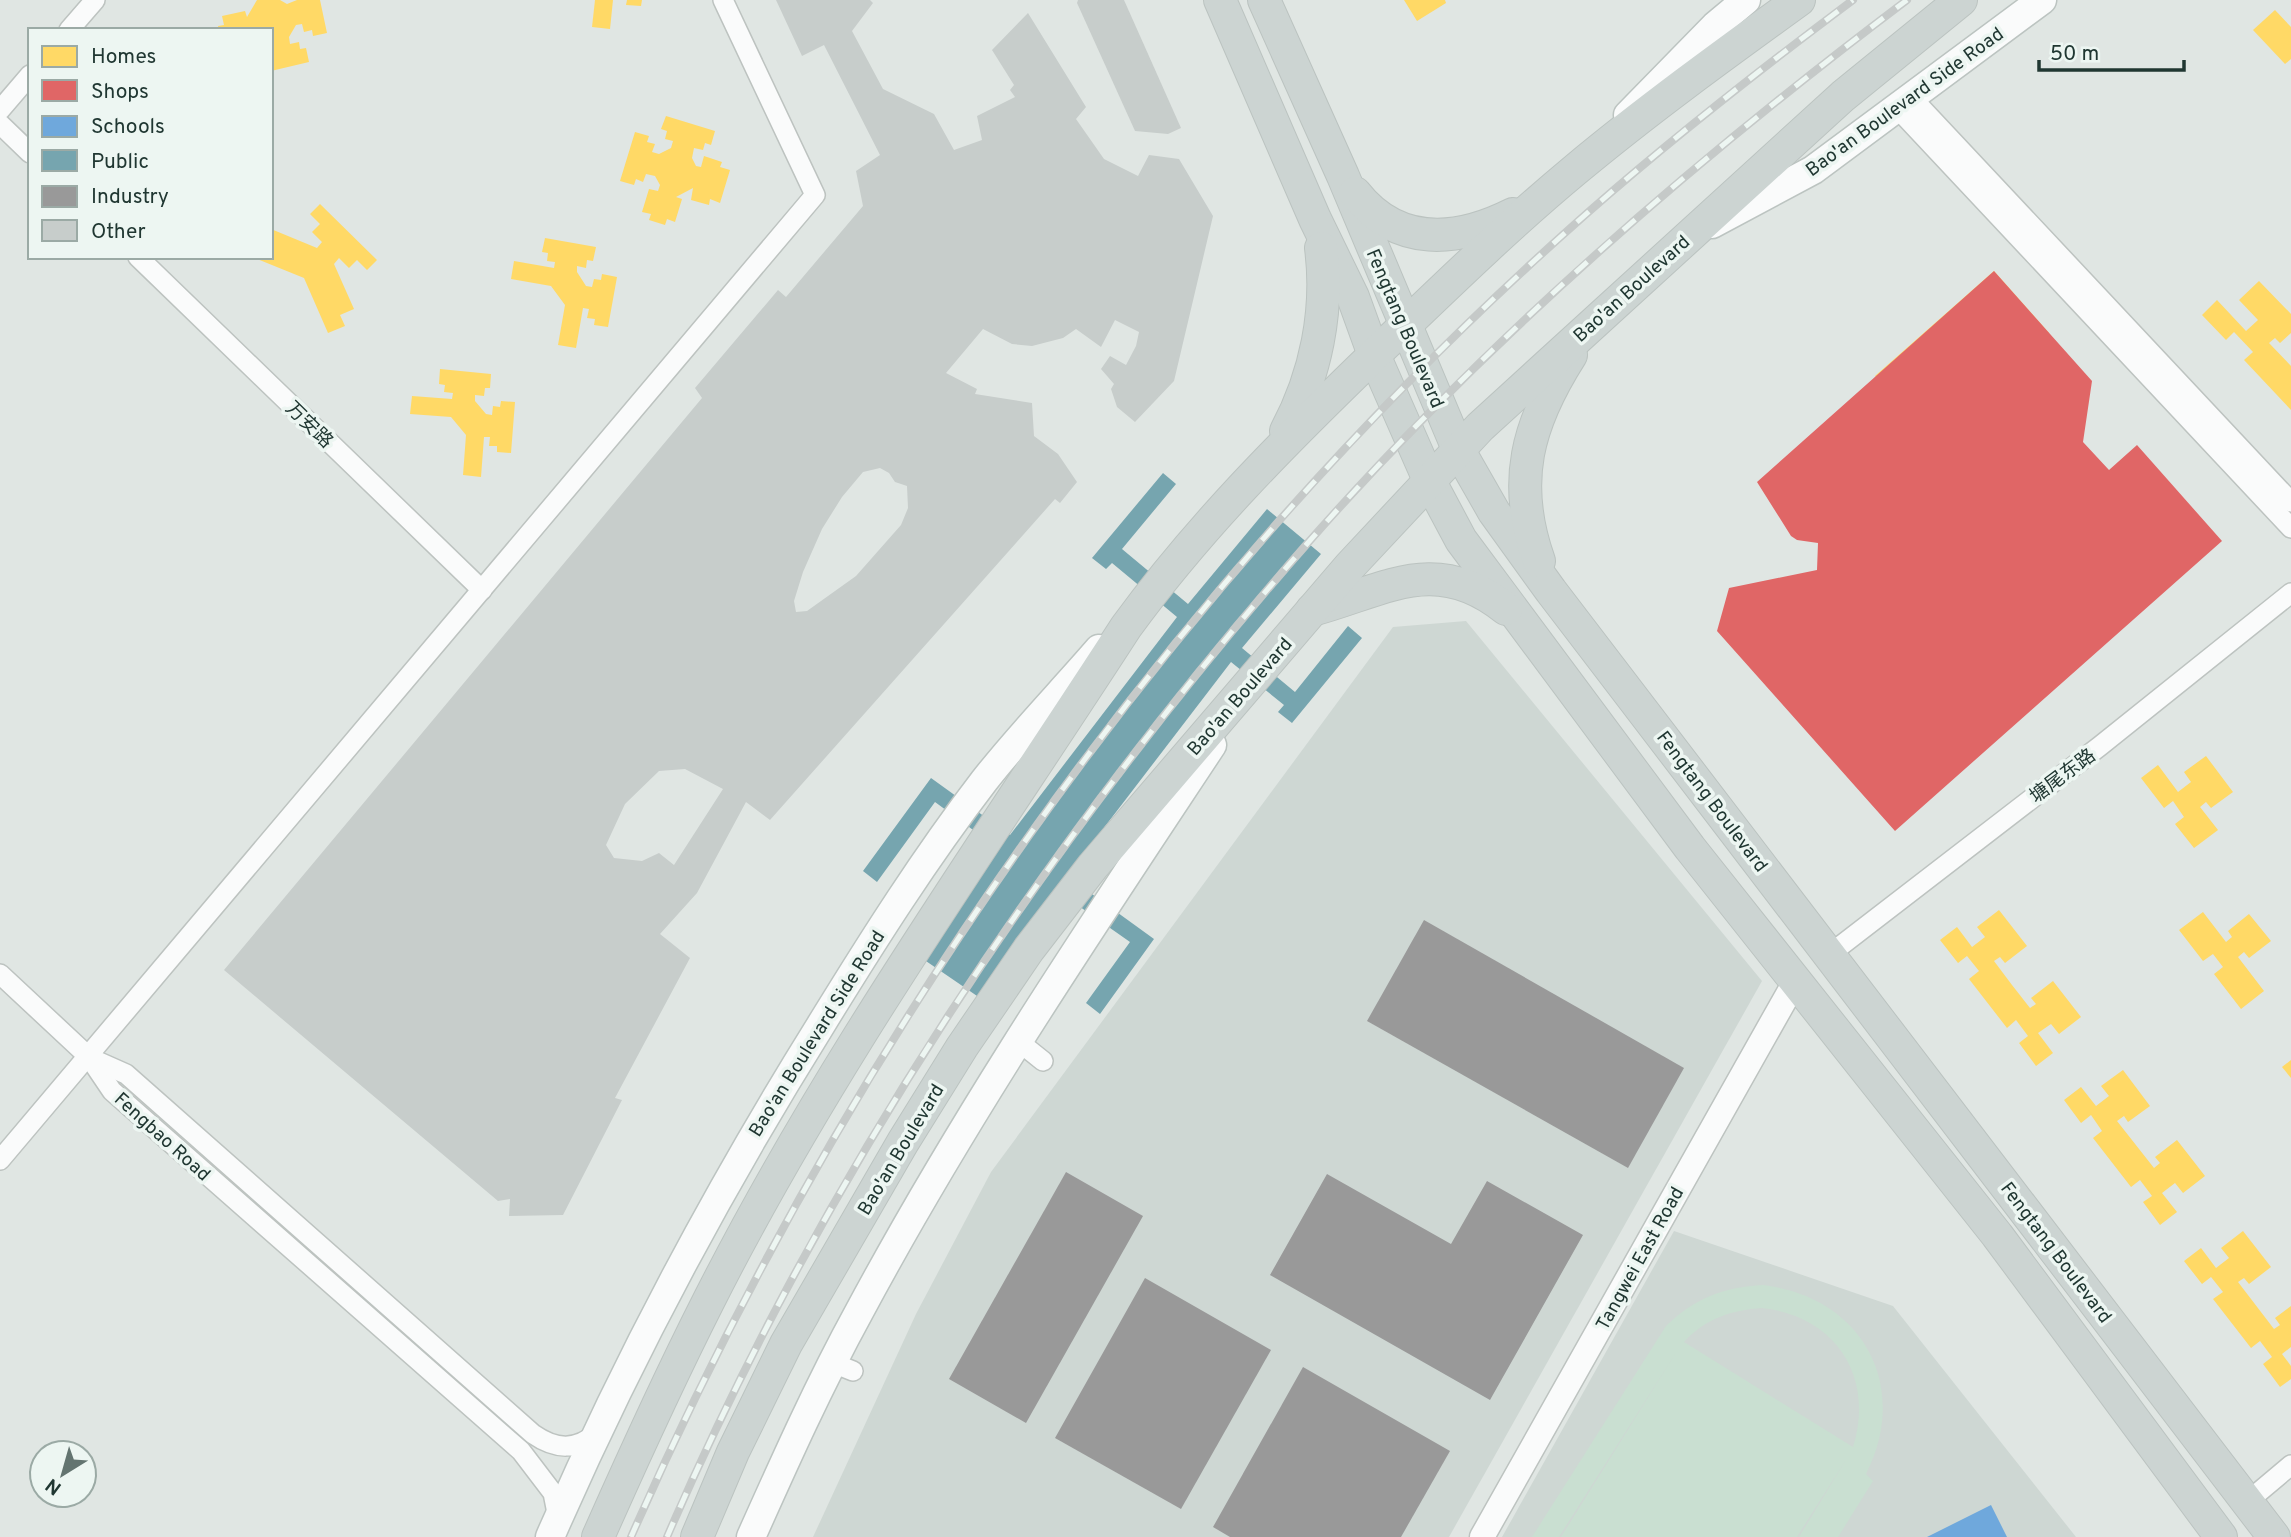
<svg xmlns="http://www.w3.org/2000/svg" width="2291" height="1537" viewBox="0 0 2291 1537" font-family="Overpass,'Noto Sans SC',sans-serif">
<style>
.built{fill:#ced7d3}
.green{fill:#c9dfd1;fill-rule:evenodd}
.homes{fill:#ffd966}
.shops{fill:#e06666}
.schools{fill:#6fa8dc}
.public{fill:#76a5af}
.industry{fill:#999}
.building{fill:#c7cdcb;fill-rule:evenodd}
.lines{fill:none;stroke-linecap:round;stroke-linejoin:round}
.minor-casing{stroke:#bdc3c0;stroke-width:22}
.tertiary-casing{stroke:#bdc3c0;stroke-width:27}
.secondary-casing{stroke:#bcc4c1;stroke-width:31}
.primary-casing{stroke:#bbc3c0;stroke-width:34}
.minor{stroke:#fafbfb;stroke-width:19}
.tertiary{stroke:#fafbfb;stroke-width:24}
.secondary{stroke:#fafbfb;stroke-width:28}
.primary{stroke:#ccd4d2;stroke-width:32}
.rail-casing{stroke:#c5c9c8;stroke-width:8}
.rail{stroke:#edf6f2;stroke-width:5;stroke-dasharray:16;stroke-linecap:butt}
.labels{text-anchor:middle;stroke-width:7;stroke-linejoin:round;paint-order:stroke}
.street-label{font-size:19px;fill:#203732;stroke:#edf6f2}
</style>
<rect width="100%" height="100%" fill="#e0e6e3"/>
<g class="built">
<path d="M 1466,621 L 1762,981 L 1449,1537 L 813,1537 L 916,1314 L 991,1172 L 1393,627 Z"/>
<path d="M 1674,1231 L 1893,1306 L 2076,1537 L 1502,1537 Z"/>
</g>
<path class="green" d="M 1763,1285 C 1862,1297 1911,1385 1866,1474 L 1873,1481 L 1838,1537 L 1799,1537 L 1847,1458 L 1797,1537 L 1561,1537 L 1677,1351 L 1559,1537 L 1532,1537 L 1666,1326 C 1695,1298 1724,1287 1763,1285 ZM 1762,1308 C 1836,1316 1875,1377 1853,1447 L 1684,1342 C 1705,1319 1731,1310 1762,1308 Z"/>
<g class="homes">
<path d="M 257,0 L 280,0 L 287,4 L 297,0 L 320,0 L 327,33 L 313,36 L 312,30 L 304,32 L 302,24 L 296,25 L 289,37 L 290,44 L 299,42 L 300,49 L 306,48 L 309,62 L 271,71 L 271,30 L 219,30 L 218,26 L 224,25 L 222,16 L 245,11 L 247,17 Z"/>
<path d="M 595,0 L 613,0 L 610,29 L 592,27 Z"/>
<path d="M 627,0 L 642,0 L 641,6 L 626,5 Z"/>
<path d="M 1404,0 L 1445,0 L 1446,3 L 1417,21 Z"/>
<path d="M 2275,10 L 2291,27 L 2291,59 L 2285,64 L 2253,30 Z"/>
<path d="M 666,116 L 715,131 L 711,145 L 705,143 L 703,150 L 694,148 L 692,158 L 696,166 L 701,167 L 704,156 L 722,162 L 720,167 L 730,170 L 720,203 L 710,199 L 709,205 L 691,200 L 693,188 L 676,197 L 682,199 L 675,222 L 667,219 L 665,225 L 649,220 L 651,214 L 642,212 L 649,189 L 658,191 L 660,185 L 655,176 L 646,174 L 643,182 L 636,179 L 634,185 L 620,181 L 635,132 L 649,136 L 647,142 L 655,144 L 652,152 L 659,154 L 671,148 L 673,141 L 665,139 L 667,131 L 661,129 Z"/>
<path d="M 320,204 L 377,260 L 367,270 L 357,260 L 349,268 L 339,258 L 334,264 L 354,309 L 340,315 L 345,326 L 328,333 L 304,278 L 252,257 L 271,257 L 271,229 L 317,248 L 322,242 L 312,232 L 320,224 L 310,214 Z"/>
<path d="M 545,238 L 596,247 L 593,261 L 587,260 L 586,268 L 577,266 L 577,272 L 586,286 L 592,287 L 594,279 L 601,280 L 602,274 L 617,277 L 608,327 L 594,325 L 595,319 L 587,318 L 589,309 L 583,308 L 576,348 L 558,345 L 565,305 L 551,286 L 511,279 L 514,261 L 554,268 L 555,262 L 547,261 L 548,253 L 542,252 Z"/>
<path d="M 1994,271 L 2049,333 L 1931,438 L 1875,376 Z"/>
<path d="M 2259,281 L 2291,314 L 2291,333 L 2280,343 L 2275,338 L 2269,343 L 2291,366 L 2291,410 L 2244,360 L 2253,352 L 2234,332 L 2226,340 L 2202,315 L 2217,300 L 2246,331 L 2258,320 L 2239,300 Z"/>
<path d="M 440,369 L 491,374 L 490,388 L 485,388 L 484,396 L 475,395 L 475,401 L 486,414 L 492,415 L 493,406 L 500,407 L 501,401 L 515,402 L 511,453 L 497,452 L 497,446 L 489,446 L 490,437 L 484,437 L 481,477 L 463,475 L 466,435 L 451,417 L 410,414 L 412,396 L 452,399 L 453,393 L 444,392 L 445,385 L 439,384 Z"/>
<path d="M 2156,484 L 2207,539 L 2054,681 L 2003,626 L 2039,593 L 2052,607 L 2133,532 L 2119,518 Z"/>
<path d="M 2206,756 L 2233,792 L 2211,808 L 2206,802 L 2200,807 L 2218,830 L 2194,848 L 2175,824 L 2184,817 L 2173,801 L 2164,808 L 2141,778 L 2158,765 L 2178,792 L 2191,782 L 2184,772 Z"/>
<path d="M 1999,910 L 2027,946 L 2005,963 L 2000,957 L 1994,961 L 2012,985 L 2030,1008 L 2036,1004 L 2031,998 L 2053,981 L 2081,1017 L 2059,1034 L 2051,1024 L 2038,1033 L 2053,1053 L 2036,1066 L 2019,1043 L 2028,1036 L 2016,1020 L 2007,1028 L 1969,979 L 1979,971 L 1967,956 L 1958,963 L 1940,940 L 1957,927 L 1972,947 L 1985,937 L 1977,927 Z"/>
<path d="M 2203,912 L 2226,942 L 2232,937 L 2228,931 L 2249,914 L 2271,941 L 2249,958 L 2244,952 L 2238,957 L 2264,991 L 2241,1009 L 2214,974 L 2223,967 L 2213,954 L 2203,961 L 2179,930 Z"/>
<path d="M 2291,1060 L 2291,1078 L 2282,1067 Z"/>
<path d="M 2123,1070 L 2150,1106 L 2128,1122 L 2124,1116 L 2117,1121 L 2154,1168 L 2160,1163 L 2155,1157 L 2177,1140 L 2205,1176 L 2183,1193 L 2175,1183 L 2162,1193 L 2177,1212 L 2160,1225 L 2143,1202 L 2152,1196 L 2140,1180 L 2131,1187 L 2093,1138 L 2102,1131 L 2091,1115 L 2081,1123 L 2064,1100 L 2081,1087 L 2096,1106 L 2109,1096 L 2101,1086 Z"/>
<path d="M 2243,1231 L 2271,1267 L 2249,1284 L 2244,1278 L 2238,1282 L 2274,1329 L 2280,1325 L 2275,1318 L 2291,1306 L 2291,1347 L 2282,1354 L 2291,1366 L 2291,1379 L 2280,1387 L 2263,1364 L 2272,1357 L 2260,1341 L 2251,1348 L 2213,1299 L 2223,1292 L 2211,1277 L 2202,1284 L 2184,1261 L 2201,1248 L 2216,1268 L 2229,1258 L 2221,1248 Z"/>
</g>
<path class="shops" d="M 1994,271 L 2092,381 L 2083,442 L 2109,470 L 2137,445 L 2222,541 L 1895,831 L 1717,631 L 1729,588 L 1817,570 L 1818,543 L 1797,540 L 1791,536 L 1757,482 Z"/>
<path class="schools" d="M 1991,1505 L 2007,1537 L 1927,1537 Z"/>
<path class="public" d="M 1163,473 L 1176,484 L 1122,549 L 1188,604 L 1267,509 L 1321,554 L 1242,648 L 1295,692 L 1348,626 L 1362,638 L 1292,723 L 1278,712 L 1284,705 L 1231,662 L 1067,876 L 1154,939 L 1100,1014 L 1086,1003 L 1130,942 L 1056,890 L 980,998 L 923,959 L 999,849 L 935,802 L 877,882 L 863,871 L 931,778 L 1010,835 L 1177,617 L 1112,563 L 1106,569 L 1092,558 Z"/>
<g class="industry">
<path d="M 1424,920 L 1684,1068 L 1628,1168 L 1367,1021 Z"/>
<path d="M 1066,1172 L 1143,1216 L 1026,1423 L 949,1379 Z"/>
<path d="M 1327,1174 L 1451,1244 L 1487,1181 L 1583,1235 L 1490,1400 L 1270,1275 Z"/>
<path d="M 1145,1278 L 1271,1350 L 1181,1509 L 1055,1438 Z"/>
<path d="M 1303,1367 L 1450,1451 L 1401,1537 L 1230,1537 L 1213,1527 Z"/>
</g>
<g class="building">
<path d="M 776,0 L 870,0 L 873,3 L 852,31 L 883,89 L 934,114 L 954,150 L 982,140 L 977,116 L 1015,97 L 1010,90 L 1014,85 L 992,50 L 1028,13 L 1086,107 L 1076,119 L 1104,159 L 1138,176 L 1149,155 L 1179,159 L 1213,216 L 1174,381 L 1135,422 L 1117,407 L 1111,389 L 1114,384 L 1101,369 L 1110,356 L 1126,365 L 1136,346 L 1139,332 L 1115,320 L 1101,347 L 1076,329 L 1063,338 L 1032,346 L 1012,344 L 983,329 L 946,373 L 977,389 L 975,394 L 1032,403 L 1034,436 L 1058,454 L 1077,482 L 1060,503 L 1055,499 L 770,820 L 746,802 L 697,893 L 660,934 L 690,958 L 615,1098 L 622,1100 L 563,1215 L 509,1216 L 510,1199 L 498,1201 L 224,970 L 702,398 L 695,388 L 778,290 L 786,297 L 863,206 L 856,171 L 880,155 L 824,45 L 802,56 ZM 880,468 L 889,473 L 895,482 L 907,486 L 908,508 L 901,525 L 856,576 L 807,611 L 796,612 L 794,601 L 803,572 L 822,529 L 842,497 L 863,472 ZM 685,769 L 723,789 L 674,865 L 659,853 L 642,861 L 614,858 L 606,845 L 625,804 L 659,771 Z"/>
<path d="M 1078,0 L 1124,0 L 1181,128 L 1168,134 L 1135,131 L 1077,3 Z"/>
</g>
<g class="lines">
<g class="minor-casing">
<g id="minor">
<path d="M 69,30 L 95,0"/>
<path d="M 1911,97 L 2291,502"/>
<path d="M 1897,108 L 2291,528"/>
<path d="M 0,110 L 30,75"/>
<path d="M 0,124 L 30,153"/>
<path d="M 138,257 L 482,590"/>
<path d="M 1830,954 L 2100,746 L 2291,593"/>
<path d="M 0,974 L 89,1057 L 112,1091 L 521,1451 L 553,1493 L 558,1518"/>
<path d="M 1018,1041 L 1043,1061"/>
<path d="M 90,1058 L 126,1074 L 533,1434 C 556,1450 576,1451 598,1432"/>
<path d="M 0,1160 L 815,195 L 723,0"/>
<path d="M 833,1363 L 853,1371"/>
<path d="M 2247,1502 L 2291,1465"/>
</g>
</g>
<g class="tertiary-casing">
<path id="tertiary" d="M 1482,1537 L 1796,980"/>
</g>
<g class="secondary-casing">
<g id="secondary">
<path d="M 1628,115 L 1715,26 L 1746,0"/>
<path d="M 1712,224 L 1813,170 L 2042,0"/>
<path d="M 550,1537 C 628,1358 719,1188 822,1023 C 873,940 925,858 984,781 C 1020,735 1061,693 1099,649"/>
<path d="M 751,1537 C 785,1461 819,1385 859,1312 C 964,1116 1089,931 1212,745"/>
</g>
</g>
<g class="primary-casing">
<g id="primary">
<path d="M 1220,0 L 1315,219 L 1353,297 L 1374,355 L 1429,480 L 1461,540 L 1690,848 L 1997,1235 L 2221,1537"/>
<path d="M 1264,0 L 1343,176 L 1458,449 L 1494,512 L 1551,591 L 2274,1537"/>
<path d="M 1355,193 C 1398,248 1457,242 1513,214"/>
<path d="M 1286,431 C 1316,375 1329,310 1321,248"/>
<path d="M 1539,561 C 1511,482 1527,424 1571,355"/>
<path d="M 1312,610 C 1384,591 1435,552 1506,609"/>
<path d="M 598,1537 C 633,1458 669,1379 708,1302 C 827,1066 983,848 1126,627 C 1199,527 1284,442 1372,357 C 1439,293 1504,229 1575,170 C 1647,110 1723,55 1799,0"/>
<path d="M 697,1537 L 733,1452 L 786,1344 L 903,1142 L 962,1047 L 1029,949 L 1093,866 L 1350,566 L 1480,427 L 1843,96 L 1961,0"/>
</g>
</g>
<use href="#minor" class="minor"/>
<use href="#tertiary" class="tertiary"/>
<use href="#secondary" class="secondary"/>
<use href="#primary" class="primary"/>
<g class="rail-casing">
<g id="rail">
<path d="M 631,1537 C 846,1048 1167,589 1566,232 C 1657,150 1754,74 1853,0"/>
<path d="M 667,1537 C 823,1176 1047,840 1306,545 C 1484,342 1692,162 1907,0"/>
</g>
</g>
<use href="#rail" class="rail"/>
</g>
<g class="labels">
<g class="street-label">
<text transform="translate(1904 101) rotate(-36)" y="7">Bao'an Boulevard Side Road</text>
<text transform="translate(1631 288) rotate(-42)" y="7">Bao'an Boulevard</text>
<text transform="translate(1406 328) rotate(67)" y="7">Fengtang Boulevard</text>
<text transform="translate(310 424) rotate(44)" y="7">万安路</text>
<text transform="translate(1239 696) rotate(-49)" y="7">Bao'an Boulevard</text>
<text transform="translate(2062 775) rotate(-37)" y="7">塘尾东路</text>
<text transform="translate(1713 801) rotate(53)" y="7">Fengtang Boulevard</text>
<text transform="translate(816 1033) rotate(-58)" y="7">Bao'an Boulevard Side Road</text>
<text transform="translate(163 1136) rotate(42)" y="7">Fengbao Road</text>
<text transform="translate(900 1149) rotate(-59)" y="7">Bao'an Boulevard</text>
<text transform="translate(2057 1252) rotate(53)" y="7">Fengtang Boulevard</text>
<text transform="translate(1639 1258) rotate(-61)" y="7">Tangwei East Road</text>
</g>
</g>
<rect x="28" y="28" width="245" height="231" fill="#edf6f2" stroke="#9baaa5" stroke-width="2"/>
<rect x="42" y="46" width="35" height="21" fill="#ffd966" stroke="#9baaa5" stroke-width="2"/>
<text x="91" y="63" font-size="21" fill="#203732">Homes</text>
<rect x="42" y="80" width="35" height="21" fill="#e06666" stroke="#9baaa5" stroke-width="2"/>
<text x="91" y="98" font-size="21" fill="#203732">Shops</text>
<rect x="42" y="116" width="35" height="21" fill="#6fa8dc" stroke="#9baaa5" stroke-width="2"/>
<text x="91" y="133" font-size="21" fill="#203732">Schools</text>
<rect x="42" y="150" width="35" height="21" fill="#76a5af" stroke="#9baaa5" stroke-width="2"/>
<text x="91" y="168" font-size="21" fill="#203732">Public</text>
<rect x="42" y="186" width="35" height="21" fill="#999999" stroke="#9baaa5" stroke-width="2"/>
<text x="91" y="203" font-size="21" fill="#203732">Industry</text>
<rect x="42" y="220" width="35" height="21" fill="#c7cdcb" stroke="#9baaa5" stroke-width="2"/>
<text x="91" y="238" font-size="21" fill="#203732">Other</text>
<g transform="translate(63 1474) rotate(217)"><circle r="33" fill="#edf6f2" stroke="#9baaa5" stroke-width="2"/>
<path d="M0-5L12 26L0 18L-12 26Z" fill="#637470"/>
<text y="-10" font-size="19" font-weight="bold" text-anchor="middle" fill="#203732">N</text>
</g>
<path d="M2039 60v10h145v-10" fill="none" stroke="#203732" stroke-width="3.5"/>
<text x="2050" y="60" font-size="21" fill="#203732" stroke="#edf6f2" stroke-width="5" paint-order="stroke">50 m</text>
</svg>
